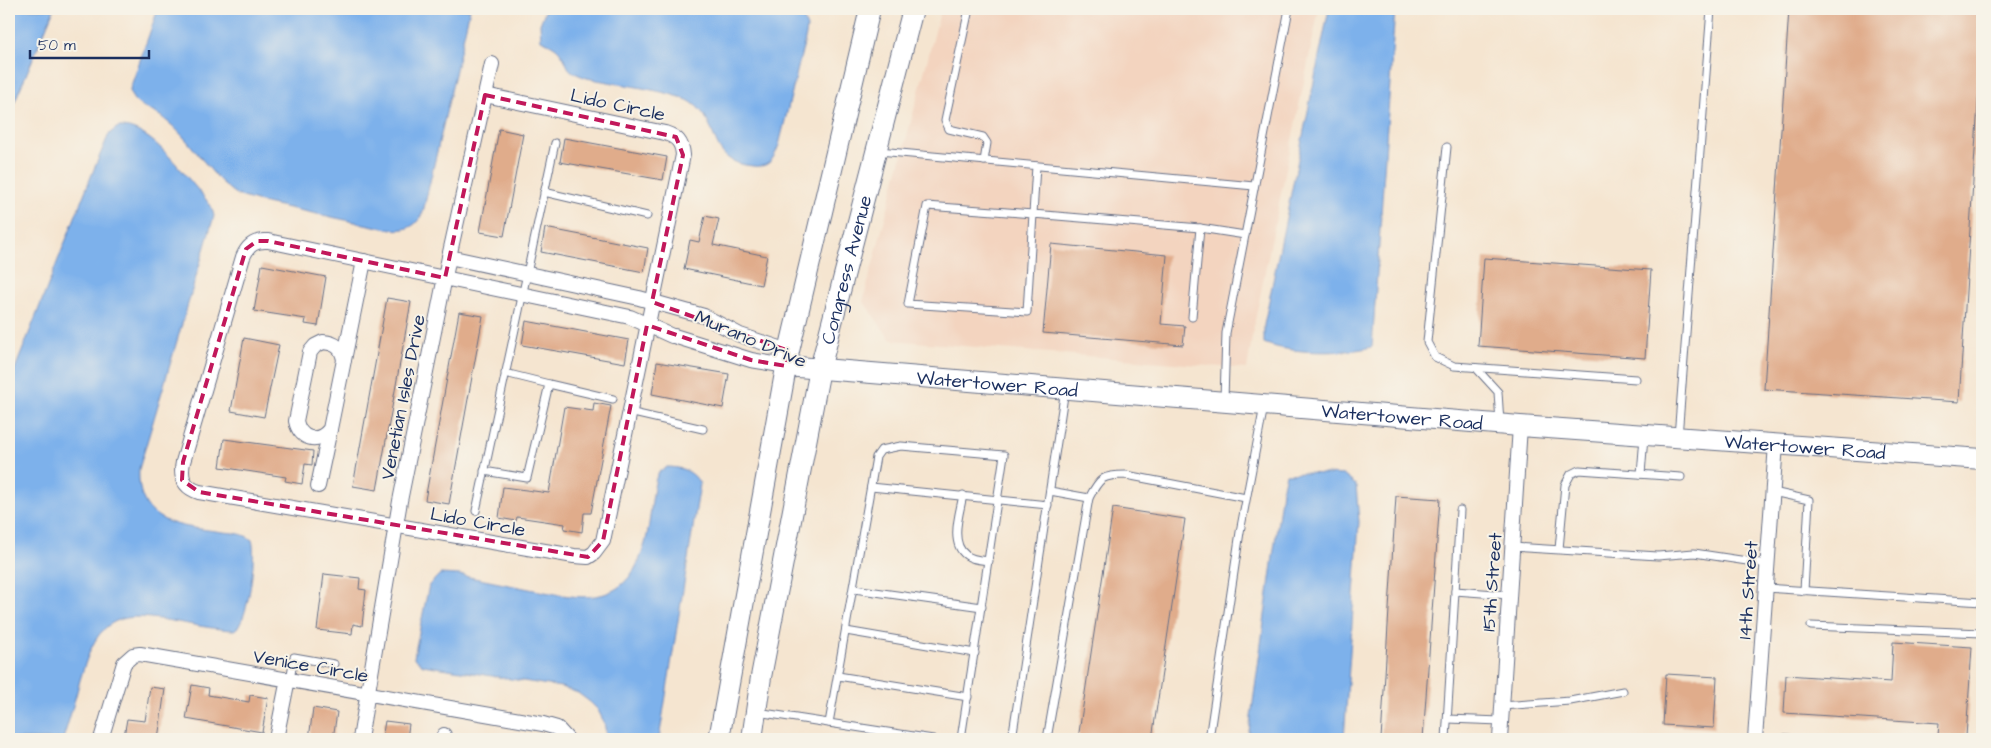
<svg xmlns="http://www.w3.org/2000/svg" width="1991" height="748" viewBox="0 0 1991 748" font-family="'Architects Daughter',sans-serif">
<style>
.built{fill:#f3d4bf}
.water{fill:#7db1eb;stroke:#4c70a4}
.building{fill:#e0ac8b}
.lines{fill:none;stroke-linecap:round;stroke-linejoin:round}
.lane-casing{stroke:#676f86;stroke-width:9}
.street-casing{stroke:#676f86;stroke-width:16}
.secondary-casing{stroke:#676f86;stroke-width:22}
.lane{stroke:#fff;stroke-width:7}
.street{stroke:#fff;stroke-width:14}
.secondary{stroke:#fff;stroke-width:20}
.marked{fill:none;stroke:#c2185b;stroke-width:4;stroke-dasharray:10 6;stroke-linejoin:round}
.labels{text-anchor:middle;stroke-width:4;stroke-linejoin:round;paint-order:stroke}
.street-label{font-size:19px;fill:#1b2f5e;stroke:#f7f3e8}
</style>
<rect width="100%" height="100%" fill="#f7f3e8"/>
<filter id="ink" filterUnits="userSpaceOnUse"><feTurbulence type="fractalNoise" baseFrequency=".02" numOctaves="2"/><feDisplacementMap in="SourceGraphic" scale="10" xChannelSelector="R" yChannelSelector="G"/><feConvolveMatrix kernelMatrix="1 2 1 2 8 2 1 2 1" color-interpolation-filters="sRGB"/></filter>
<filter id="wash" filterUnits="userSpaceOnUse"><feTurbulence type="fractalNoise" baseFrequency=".0096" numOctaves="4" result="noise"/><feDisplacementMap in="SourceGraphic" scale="20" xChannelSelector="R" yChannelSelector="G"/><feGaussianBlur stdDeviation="1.12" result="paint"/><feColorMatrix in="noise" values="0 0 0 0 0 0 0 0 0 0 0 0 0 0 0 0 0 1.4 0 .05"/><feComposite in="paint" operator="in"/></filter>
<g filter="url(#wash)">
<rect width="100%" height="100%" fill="#f5e5d0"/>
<path class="built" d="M 941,9 L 1319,9 L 1254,325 L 1247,369 L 891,340 L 863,301 Z"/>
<g class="water">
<path d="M 9,9 L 54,9 L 9,115 Z"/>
<path d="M 158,9 L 470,9 L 423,212 C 416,228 405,231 388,229 L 256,201 L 237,195 L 229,189 C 205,168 189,137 163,118 C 151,108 131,107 130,89 Z"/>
<path d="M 546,9 L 757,9 L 793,11 L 802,15 L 807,27 L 806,35 L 779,145 C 773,159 770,168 753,166 C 704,162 723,123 691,102 C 674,91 609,83 587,78 C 561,69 572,67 559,51 C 554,45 547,43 541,40 L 540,24 Z"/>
<path d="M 1329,9 L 1395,9 L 1372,347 C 1344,354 1290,354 1264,343 L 1264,325 Z"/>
<path d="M 118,127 C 147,125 176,164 193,184 C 201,194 212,204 214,216 L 139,469 C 136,525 179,526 223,532 C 233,533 244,533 252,540 C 257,554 248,626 234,630 C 206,629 179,621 151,618 C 102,611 92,641 80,680 C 75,700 69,720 63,739 L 9,739 L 9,384 L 94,169 L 109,134 Z"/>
<path d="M 667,467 C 681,467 694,471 700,484 L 659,739 L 607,739 L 604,722 L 598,710 L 590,702 L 578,693 L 561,687 L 423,665 L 414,658 L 415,652 L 429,585 L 440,574 L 459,575 C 484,580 509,585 534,590 C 581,599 622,608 642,553 C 651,529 650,503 656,478 L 660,471 Z"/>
<path d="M 1306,473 L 1343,475 L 1356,485 L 1359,522 L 1344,739 L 1248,739 L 1282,491 L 1286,474 Z"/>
</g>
<g id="blocks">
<g class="building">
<path d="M 1789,9 L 1982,9 L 1982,40 L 1959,402 L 1764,389 Z"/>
<path d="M 499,129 L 523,134 L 504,236 L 480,232 Z"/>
<path d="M 564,138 L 667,157 L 663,180 L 560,162 Z"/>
<path d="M 705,216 L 719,219 L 713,245 L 767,256 L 761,285 L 684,269 L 690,240 L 699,242 Z"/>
<path d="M 545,228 L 648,248 L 644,272 L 541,252 Z"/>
<path d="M 1051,244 L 1167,255 L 1161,324 L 1185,326 L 1183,345 L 1043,333 Z"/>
<path d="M 1484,258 L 1651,270 L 1645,358 L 1478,346 Z"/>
<path d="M 262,265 L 326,277 L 318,326 L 305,324 L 306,319 L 254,311 Z"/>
<path d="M 387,298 L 411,302 L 377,490 L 353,486 Z"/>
<path d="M 459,312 L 483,316 L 449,504 L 425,500 Z"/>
<path d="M 526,321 L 629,340 L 625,363 L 522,345 Z"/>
<path d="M 244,338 L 279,345 L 264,417 L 231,411 Z"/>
<path d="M 657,362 L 729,374 L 723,408 L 652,394 Z"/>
<path d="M 594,403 L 611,406 L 591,513 L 584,513 L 582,532 L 564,529 L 565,524 L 517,517 L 516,521 L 499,518 L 503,487 L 549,493 L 564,407 L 593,411 Z"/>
<path d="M 224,439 L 313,451 L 312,465 L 305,464 L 302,484 L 285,481 L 286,477 L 220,467 Z"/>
<path d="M 1396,496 L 1440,499 L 1423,739 L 1381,739 Z"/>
<path d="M 1113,508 L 1185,519 L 1152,739 L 1078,739 Z"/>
<path d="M 324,574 L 360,578 L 359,589 L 366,590 L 362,626 L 353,624 L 352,634 L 317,630 Z"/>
<path d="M 1893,642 L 1972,647 L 1966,737 L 1938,736 L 1939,723 L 1784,713 L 1786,675 L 1891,682 Z"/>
<path d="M 1666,674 L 1717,677 L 1714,728 L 1663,725 Z"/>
<path d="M 192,685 L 209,688 L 208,695 L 249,702 L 250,695 L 268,698 L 262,732 L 186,719 Z"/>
<path d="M 150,687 L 165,689 L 158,739 L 130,739 L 130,737 L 124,736 L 127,719 L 145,721 Z"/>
<path d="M 313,708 L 337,712 L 333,739 L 309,739 Z"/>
<path d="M 385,721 L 409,724 L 407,739 L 382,739 Z"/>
</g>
</g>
</g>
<g filter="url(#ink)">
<use href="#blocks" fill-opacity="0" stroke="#676f86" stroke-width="1"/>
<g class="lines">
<g class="lane-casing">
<g id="lane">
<path d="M 969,9 L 945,120 L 949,129 L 983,137 L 987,143 L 984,161"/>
<path d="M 1447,147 L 1427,342 L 1435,357 L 1454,366 L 1636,379"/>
<path d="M 879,151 L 1254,186"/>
<path d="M 1036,166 L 1033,214 L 927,206 L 908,304 L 1027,312 L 1033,214 L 1200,228 L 1245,235"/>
<path d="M 544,192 L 647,216"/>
<path d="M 1192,317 L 1200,228"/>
<path d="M 1476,368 L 1498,392 L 1500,423"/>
<path d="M 549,384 L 613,399"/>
<path d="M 1224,400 L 1226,333 L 1289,9"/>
<path d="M 629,412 L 703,429"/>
<path d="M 1678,437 L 1711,9"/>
<path d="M 484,471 L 527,478 L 549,384 L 505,373"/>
<path d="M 1641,474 L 1644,437"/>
<path d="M 871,487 L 1048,505"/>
<path d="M 1773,492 L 1809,500 L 1804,591"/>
<path d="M 963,495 C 960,512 949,543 966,555 C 972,560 981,560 989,561"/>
<path d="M 1089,498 C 1100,477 1103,475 1126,475 L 1246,498"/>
<path d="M 476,511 L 555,143"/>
<path d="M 1512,547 L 1658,556 L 1694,553 L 1767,564"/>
<path d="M 1559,549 L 1565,485 L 1571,474 L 1579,470 L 1681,477"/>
<path d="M 1766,588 L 1982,602"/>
<path d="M 854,589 L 982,607"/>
<path d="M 1455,591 L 1509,595"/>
<path d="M 1811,626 L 1982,633"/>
<path d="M 846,631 L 975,653"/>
<path d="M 838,676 L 968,697"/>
<path d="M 290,680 L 294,657 L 334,664"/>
<path d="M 1502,706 L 1570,701 L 1623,691"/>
<path d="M 757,712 L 933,739"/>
<path d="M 1448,719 L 1501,721"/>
<path d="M 829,723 L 876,457 L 881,450 L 901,446 L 1004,455 L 961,739"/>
<path d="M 1785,738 L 1798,739"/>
<path d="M 1012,739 L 1065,389"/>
<path d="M 1047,739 L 1089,498 L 1050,491"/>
<path d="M 1209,739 L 1240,532 L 1264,406"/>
<path d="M 1446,739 L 1460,510"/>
</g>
</g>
<g class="street-casing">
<g id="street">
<path d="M 485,95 L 665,133 C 677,137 682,142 683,155 L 603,541 L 594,553 L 588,557 L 574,556 L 199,492 C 183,487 180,477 183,462 L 243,257 C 248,245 255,240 268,241 L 630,317 L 672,336 L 674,336 L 751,360 L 786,366"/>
<path d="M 449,257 L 639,298 L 704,316 L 740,335 L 789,351"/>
<path d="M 323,342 C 335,343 342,347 344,360 L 330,429 C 318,444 300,440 296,421 L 310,352 L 315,346 Z"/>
<path d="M 344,360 L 364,261"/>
<path d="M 318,486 L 330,429"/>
<path d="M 101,739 L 124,663 L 133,655 L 140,654 L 543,724 L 557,728 L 567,739"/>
<path d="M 276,739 L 288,679"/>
<path d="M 360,739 L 400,501 L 449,257 L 492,64"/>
<path d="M 443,739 L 444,735"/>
<path d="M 1500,739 L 1520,426"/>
<path d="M 1755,739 L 1776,444"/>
</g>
</g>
<g class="secondary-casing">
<g id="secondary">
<path id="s1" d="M 786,366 L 1520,426 L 1982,459"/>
<path d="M 719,739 L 789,351 L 870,9"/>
<path id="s2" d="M 752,739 L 761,677 L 820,369 L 913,9"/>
</g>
</g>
<use href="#lane" class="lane"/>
<use href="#street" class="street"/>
<use href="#secondary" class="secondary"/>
</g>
</g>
<path class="marked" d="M 485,95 L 676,137 L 683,155 L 652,302 L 789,351 L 786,366 L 751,360 L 647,325 L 603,541 L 588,557 L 199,492 L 182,480 L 183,462 L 246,249 L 257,241 L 268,241 L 445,278 Z"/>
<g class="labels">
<g class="street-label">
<text transform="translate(618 104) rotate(12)" y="7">Lido Circle</text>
<text dy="7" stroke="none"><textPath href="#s2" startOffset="479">Congress Avenue</textPath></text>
<text transform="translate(751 338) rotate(23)" y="7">Murano Drive</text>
<text dy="7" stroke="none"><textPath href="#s1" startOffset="212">Watertower Road</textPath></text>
<text transform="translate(402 397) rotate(-79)" y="7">Venetian Isles Drive</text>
<text dy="7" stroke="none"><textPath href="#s1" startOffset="618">Watertower Road</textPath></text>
<text dy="7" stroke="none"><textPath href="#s1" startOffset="1022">Watertower Road</textPath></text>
<text transform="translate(478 521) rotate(10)" y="7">Lido Circle</text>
<text transform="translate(1491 582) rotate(-86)" y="7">15th Street</text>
<text transform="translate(1747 590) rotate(-86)" y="7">14th Street</text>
<text transform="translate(311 665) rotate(10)" y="7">Venice Circle</text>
</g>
</g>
<rect width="1991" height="748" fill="none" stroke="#f7f3e8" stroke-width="30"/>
<path d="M30 50v8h119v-8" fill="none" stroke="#1b2f5e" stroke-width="2.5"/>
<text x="38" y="50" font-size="15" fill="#1b2f5e" stroke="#f7f3e8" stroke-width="4" paint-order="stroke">50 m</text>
</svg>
